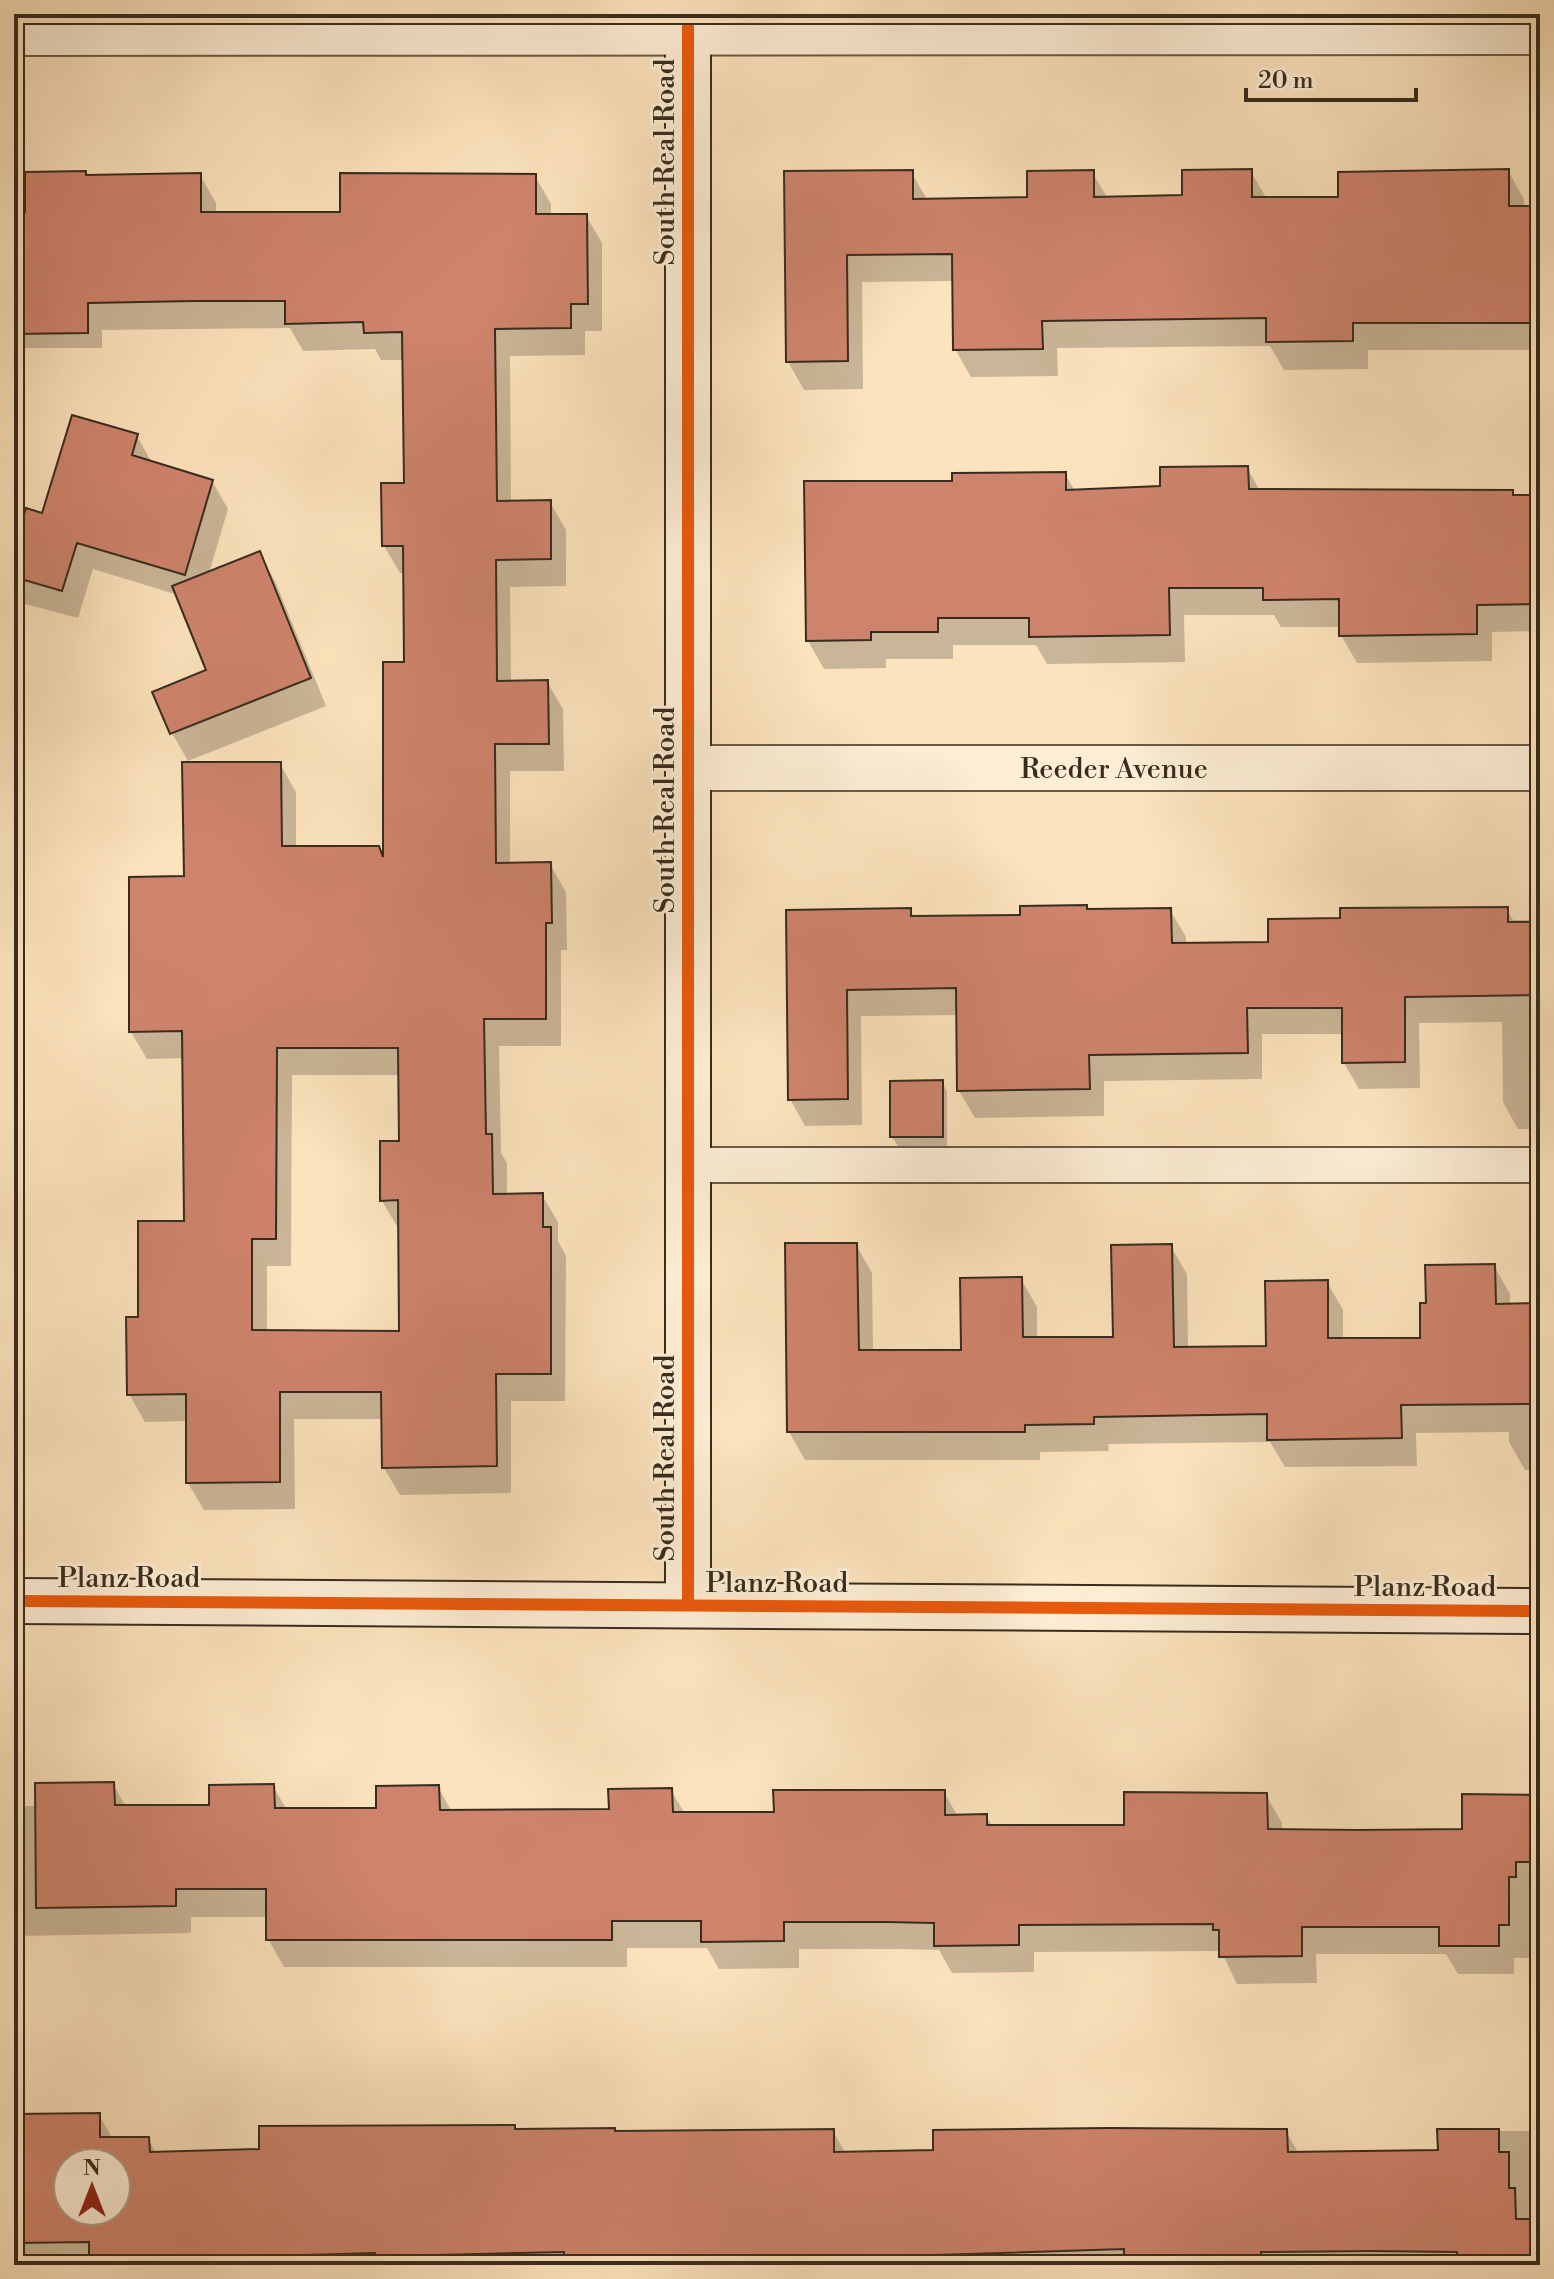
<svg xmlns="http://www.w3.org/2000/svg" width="1554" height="2279" viewBox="0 0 1554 2279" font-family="'Libre Bodoni',serif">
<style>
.shadow{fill:#0003;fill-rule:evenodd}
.building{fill:#ce836c;stroke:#382c1d;stroke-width:2;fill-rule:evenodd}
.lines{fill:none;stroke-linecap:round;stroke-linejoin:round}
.lane-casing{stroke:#695a45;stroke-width:38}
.street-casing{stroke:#695a45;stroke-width:48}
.secondary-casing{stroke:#382c1d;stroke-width:48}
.lane{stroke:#fdedd4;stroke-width:34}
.street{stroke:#fdedd4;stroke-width:44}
.secondary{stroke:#fdedd4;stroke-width:44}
.cycleway-casing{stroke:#fdedd4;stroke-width:17}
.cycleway{stroke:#e8590c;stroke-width:12}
.labels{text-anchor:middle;stroke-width:6;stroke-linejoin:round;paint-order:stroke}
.street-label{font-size:28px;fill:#382c1d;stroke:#fdedd4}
</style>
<rect width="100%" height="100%" fill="#fce3bd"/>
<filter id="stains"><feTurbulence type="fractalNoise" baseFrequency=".0025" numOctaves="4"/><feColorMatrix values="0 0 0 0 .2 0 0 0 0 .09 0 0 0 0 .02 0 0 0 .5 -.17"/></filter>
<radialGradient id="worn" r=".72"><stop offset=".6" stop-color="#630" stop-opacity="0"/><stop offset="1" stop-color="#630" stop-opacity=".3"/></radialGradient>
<g class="shadow">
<path d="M 1508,171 L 1524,199 L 1524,208 L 1540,208 L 1540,350 L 1368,350 L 1368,369 L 1284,370 L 1270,346 L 1057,348 L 1058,376 L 971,377 L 955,349 L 954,281 L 862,282 L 863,389 L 804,390 L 788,362 L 786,173 L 911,172 L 928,201 L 1029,199 L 1092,172 L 1108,199 L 1184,197 L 1251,172 L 1267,199 L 1340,199 Z"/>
<path d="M 27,174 L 200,175 L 216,203 L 216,214 L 342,214 L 535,176 L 551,204 L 551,216 L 586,216 L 602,243 L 602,331 L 585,331 L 585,355 L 510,356 L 511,503 L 550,502 L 566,530 L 566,586 L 510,587 L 511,682 L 547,682 L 563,709 L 564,771 L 510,771 L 510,865 L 550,864 L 566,892 L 567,950 L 561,950 L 561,1046 L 499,1046 L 501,1153 L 507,1163 L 507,1196 L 542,1195 L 558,1222 L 558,1241 L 566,1256 L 565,1401 L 511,1401 L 511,1493 L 400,1495 L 384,1468 L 383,1419 L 294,1419 L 295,1509 L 204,1510 L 188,1483 L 188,1421 L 145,1422 L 129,1394 L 140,1319 L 186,1223 L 184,1058 L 147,1059 L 131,1032 L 186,878 L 280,764 L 296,792 L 296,848 L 385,861 L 406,664 L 405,573 L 400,573 L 384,546 L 406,485 L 404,360 L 381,360 L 375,349 L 303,351 L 290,328 L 102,330 L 102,348 L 14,348 L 14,214 L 27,214 ZM 292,1075 L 400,1075 L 401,1143 L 382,1201 L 398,1228 L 401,1333 L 267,1332 L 267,1266 L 291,1266 Z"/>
<path d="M 137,436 L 152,463 L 212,481 L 228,509 L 209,573 L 259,554 L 275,581 L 326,706 L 188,761 L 172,733 L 208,671 L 178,595 L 93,569 L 78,618 L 14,601 L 14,505 L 43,516 Z"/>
<path d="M 1247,468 L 1260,491 L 1511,492 L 1514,497 L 1540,497 L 1540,631 L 1492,632 L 1492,661 L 1357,663 L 1341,635 L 1341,627 L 1281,627 L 1274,615 L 1184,615 L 1185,662 L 1047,664 L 1036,645 L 953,645 L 953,659 L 886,659 L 886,668 L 824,669 L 808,641 L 954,483 L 1065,474 L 1075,491 L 1162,488 Z"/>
<path d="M 1507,909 L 1513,920 L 1540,920 L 1540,1129 L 1518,1129 L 1503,1102 L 1502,1022 L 1419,1023 L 1420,1088 L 1359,1089 L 1344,1063 L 1344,1034 L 1262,1034 L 1262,1079 L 1104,1081 L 1104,1116 L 975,1118 L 959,1091 L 958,1015 L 861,1016 L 862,1125 L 805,1126 L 790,1099 L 788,912 L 910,910 L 915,918 L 1170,910 L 1186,937 L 1186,945 L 1270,944 L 1342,920 Z"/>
<path d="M 942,1082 L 947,1091 L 947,1146 L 898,1146 L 892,1137 Z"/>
<path d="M 856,1245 L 872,1273 L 873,1352 L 963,1352 L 1021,1279 L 1037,1307 L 1037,1339 L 1115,1339 L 1171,1247 L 1187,1274 L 1188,1349 L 1268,1348 L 1327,1282 L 1343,1310 L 1343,1340 L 1422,1340 L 1428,1305 L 1494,1266 L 1510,1294 L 1510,1305 L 1540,1305 L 1540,1470 L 1525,1470 L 1509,1442 L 1509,1432 L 1416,1433 L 1417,1466 L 1285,1467 L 1270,1442 L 1108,1444 L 1109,1451 L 1040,1452 L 1040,1460 L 805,1460 L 789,1432 Z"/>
<path d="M 113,1784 L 126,1807 L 211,1807 L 273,1786 L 287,1810 L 378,1810 L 438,1787 L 452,1812 L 611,1811 L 671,1790 L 685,1814 L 776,1814 L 944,1792 L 958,1817 L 986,1816 L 993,1827 L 1126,1827 L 1266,1795 L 1282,1823 L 1282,1831 L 1464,1831 L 1540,1796 L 1540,1958 L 1514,1958 L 1514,1974 L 1458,1974 L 1446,1954 L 1316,1954 L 1317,1983 L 1237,1984 L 1221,1951 L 1034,1952 L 1034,1972 L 952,1973 L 939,1950 L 903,1949 L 799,1949 L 799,1968 L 719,1969 L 707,1948 L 627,1948 L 627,1967 L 284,1967 L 268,1939 L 268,1917 L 191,1917 L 191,1933 L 14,1936 L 14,1806 L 37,1806 Z"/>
<path d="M 14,2094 L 16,2116 L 99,2115 L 113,2139 L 148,2139 L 156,2153 L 261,2151 L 516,2131 L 833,2131 L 846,2154 L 935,2152 L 1286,2131 L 1299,2154 L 1440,2152 L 1439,2131 L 1540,2131 L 1540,2265 L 32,2265 L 19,2243 L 19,2226 L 14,2226 ZM 68,2163 L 116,2163 L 116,2211 L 68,2211 Z"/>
</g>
<g class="building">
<path d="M 1252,169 L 1252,197 L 1338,197 L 1338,172 L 1509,169 L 1509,206 L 1540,206 L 1540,323 L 1353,323 L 1353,341 L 1266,342 L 1266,318 L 1042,321 L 1043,349 L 953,350 L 952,254 L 847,255 L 848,361 L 786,362 L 784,171 L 913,170 L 913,199 L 1027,197 L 1027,171 L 1094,170 L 1094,197 L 1182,195 L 1182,170 Z"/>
<path d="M 86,171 L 86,175 L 201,173 L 201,212 L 340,212 L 340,173 L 536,174 L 536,214 L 587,214 L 588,304 L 571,304 L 571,328 L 495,329 L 497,501 L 551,500 L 551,559 L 496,560 L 497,681 L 548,680 L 549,744 L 495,744 L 496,863 L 551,862 L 552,923 L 546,923 L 546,1019 L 484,1019 L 486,1134 L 492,1134 L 493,1194 L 543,1193 L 543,1227 L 551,1227 L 551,1374 L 496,1374 L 497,1466 L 382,1468 L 381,1392 L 280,1392 L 280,1482 L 186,1483 L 186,1394 L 127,1395 L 126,1317 L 138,1317 L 138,1221 L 184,1221 L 182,1031 L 129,1032 L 129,877 L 184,876 L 182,762 L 281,762 L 282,846 L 379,846 L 383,857 L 383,662 L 404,662 L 403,546 L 382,546 L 381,483 L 404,483 L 402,332 L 364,333 L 363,322 L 285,324 L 285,301 L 193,301 L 88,303 L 88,333 L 14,334 L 14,212 L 25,212 L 25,172 ZM 277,1048 L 398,1048 L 399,1141 L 380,1141 L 380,1201 L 398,1200 L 399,1331 L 252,1330 L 252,1239 L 276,1239 Z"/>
<path d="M 72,415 L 138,434 L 132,455 L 213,480 L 185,575 L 77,543 L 62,591 L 14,577 L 14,547 L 26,508 L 42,513 Z"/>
<path d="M 1248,466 L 1249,489 L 1513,490 L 1513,495 L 1540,495 L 1540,604 L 1477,605 L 1477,634 L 1339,636 L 1339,599 L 1263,600 L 1263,588 L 1169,588 L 1170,635 L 1029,637 L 1029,618 L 938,618 L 938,632 L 871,632 L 871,640 L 806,641 L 804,481 L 952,481 L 952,473 L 1066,472 L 1066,490 L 1160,486 L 1160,467 Z"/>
<path d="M 260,551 L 311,678 L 170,734 L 152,692 L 206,670 L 172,586 Z"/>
<path d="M 1087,905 L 1087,909 L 1171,908 L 1172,943 L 1268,942 L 1268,919 L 1340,918 L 1340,908 L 1508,907 L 1508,922 L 1540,922 L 1540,995 L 1405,997 L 1405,1062 L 1342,1063 L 1342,1008 L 1247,1008 L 1248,1053 L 1089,1055 L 1090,1089 L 957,1091 L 956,988 L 847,990 L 848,1099 L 788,1100 L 786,910 L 911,908 L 911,916 L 1020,915 L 1020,906 Z"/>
<path d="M 943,1080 L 943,1137 L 890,1137 L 890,1081 Z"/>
<path d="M 785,1243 L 857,1243 L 859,1350 L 961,1350 L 960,1278 L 1022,1277 L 1023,1337 L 1113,1337 L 1111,1245 L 1172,1244 L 1174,1347 L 1266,1346 L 1265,1281 L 1328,1280 L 1328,1338 L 1420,1338 L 1420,1303 L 1426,1303 L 1425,1265 L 1495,1264 L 1496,1304 L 1540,1303 L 1540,1404 L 1401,1405 L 1402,1438 L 1267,1440 L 1267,1414 L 1094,1417 L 1094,1424 L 1025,1425 L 1025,1432 L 787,1432 Z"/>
<path d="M 114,1782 L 115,1805 L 209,1805 L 209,1785 L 274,1784 L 275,1808 L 376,1808 L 376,1786 L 439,1785 L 440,1810 L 609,1809 L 608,1789 L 672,1788 L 673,1812 L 774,1812 L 773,1790 L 945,1790 L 945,1815 L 987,1814 L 987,1825 L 1124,1825 L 1124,1792 L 1267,1793 L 1268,1829 L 1358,1830 L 1462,1829 L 1462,1794 L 1540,1795 L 1540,1862 L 1516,1862 L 1516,1877 L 1509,1877 L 1509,1925 L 1499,1925 L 1499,1946 L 1439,1946 L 1439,1927 L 1302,1927 L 1302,1956 L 1219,1957 L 1219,1930 L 1213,1930 L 1213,1924 L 1019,1925 L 1019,1945 L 934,1946 L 934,1923 L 886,1922 L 784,1922 L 784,1941 L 701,1942 L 701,1921 L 612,1921 L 612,1940 L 266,1940 L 266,1889 L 176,1889 L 176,1906 L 36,1908 L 35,1783 Z"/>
<path d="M 100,2113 L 100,2137 L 149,2137 L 150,2152 L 259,2149 L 259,2126 L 515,2125 L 515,2129 L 615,2128 L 615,2131 L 834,2129 L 834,2152 L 933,2150 L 933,2130 L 1108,2128 L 1287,2129 L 1288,2152 L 1438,2150 L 1437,2129 L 1499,2129 L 1499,2152 L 1509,2152 L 1509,2188 L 1515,2188 L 1516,2219 L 1540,2219 L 1540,2265 L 1457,2265 L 1457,2252 L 1370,2251 L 1261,2252 L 1262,2265 L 1124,2265 L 1124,2249 L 936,2255 L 937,2265 L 777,2265 L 777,2257 L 667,2259 L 667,2265 L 605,2265 L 605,2257 L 564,2257 L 564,2252 L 438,2255 L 439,2265 L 375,2265 L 375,2253 L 270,2256 L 270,2265 L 89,2265 L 89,2242 L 17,2243 L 15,2114 ZM 68,2163 L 116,2163 L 116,2211 L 68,2211 Z"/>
</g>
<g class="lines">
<g class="lane-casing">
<path id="lane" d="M 688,1165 L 1540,1165"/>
</g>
<g class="street-casing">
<g id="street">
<path d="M 14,33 L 1540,32"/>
<path d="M 688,768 L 1540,768"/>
</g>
</g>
<g class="secondary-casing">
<g id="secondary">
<path d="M 688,14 L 688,1605"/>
<path d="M 14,1601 L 1540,1611"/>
</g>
</g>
<use href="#lane" class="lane"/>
<use href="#street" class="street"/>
<use href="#secondary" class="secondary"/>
<g class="cycleway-casing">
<g id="cycleway">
<path d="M 688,14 L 688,1605"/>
<path d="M 14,1601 L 1540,1611"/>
</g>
</g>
<use href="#cycleway" class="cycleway"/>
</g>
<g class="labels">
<g class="street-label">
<text transform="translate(664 162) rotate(-90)" y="10">South Real Road</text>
<text x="1114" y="778">Reeder Avenue</text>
<text transform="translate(664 810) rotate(-90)" y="10">South Real Road</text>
<text transform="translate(664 1458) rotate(-90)" y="10">South Real Road</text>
<text x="129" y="1587">Planz Road</text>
<text x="777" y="1592">Planz Road</text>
<text x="1425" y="1596">Planz Road</text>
</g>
</g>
<rect width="1554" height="2279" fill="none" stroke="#fce3bd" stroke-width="48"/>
<rect x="16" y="16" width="1522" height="2247" fill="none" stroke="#382c1d" stroke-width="4"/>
<rect x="24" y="24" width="1506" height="2231" fill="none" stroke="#382c1d" stroke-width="2"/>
<g transform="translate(92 2187)"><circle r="38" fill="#fdedd4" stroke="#aea08b" stroke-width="2"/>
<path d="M0-6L14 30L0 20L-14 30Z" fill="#8f2418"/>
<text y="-12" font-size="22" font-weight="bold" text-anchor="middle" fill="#382c1d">N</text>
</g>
<path d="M1246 88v12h170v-12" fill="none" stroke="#382c1d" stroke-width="4"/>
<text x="1258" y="88" font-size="24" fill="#382c1d" stroke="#fdedd4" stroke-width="6" paint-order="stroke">20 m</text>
<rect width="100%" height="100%" filter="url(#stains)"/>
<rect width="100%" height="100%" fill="url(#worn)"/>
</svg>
